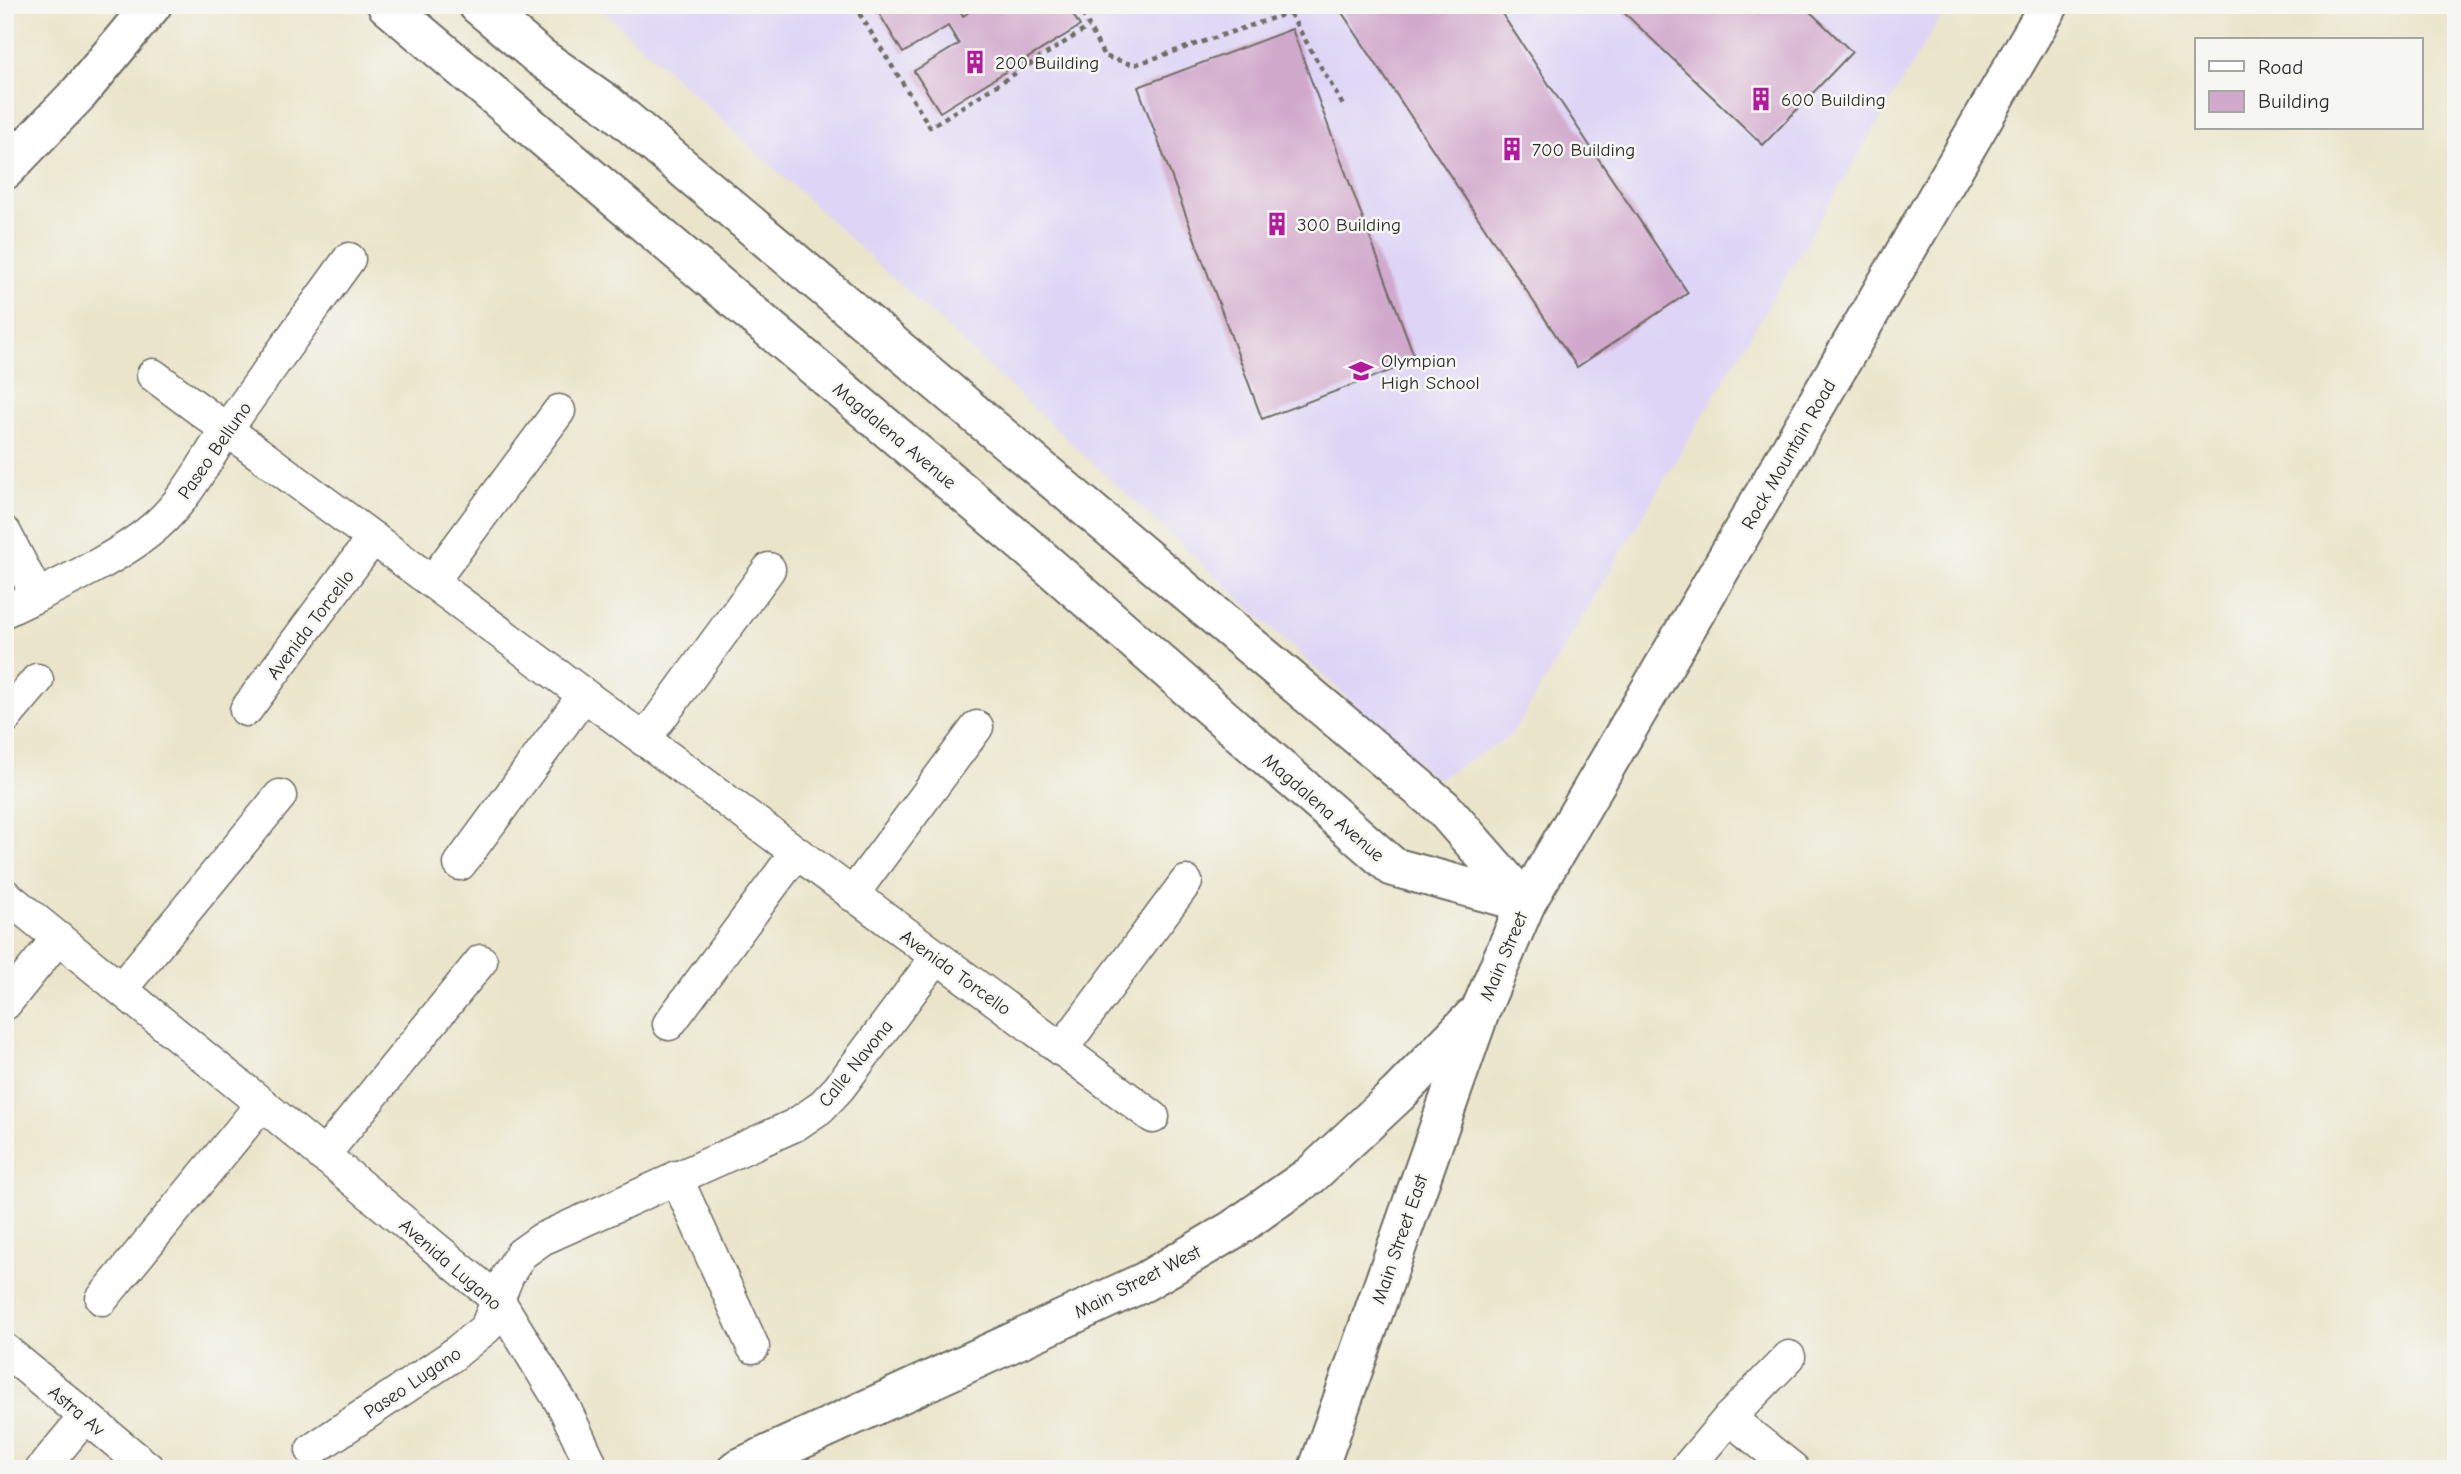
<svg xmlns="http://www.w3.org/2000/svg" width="2461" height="1474" viewBox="0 0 2461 1474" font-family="'Comic Neue',sans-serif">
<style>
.built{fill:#ded5f6}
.building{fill:#d1a9cc}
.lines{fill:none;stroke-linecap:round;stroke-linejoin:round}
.minor-casing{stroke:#6e6c63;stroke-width:35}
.tertiary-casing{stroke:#6e6c63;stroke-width:42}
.path{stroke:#6e6c63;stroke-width:4.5;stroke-dasharray:5 5;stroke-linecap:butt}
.minor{stroke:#fff;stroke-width:32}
.tertiary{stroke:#fff;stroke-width:38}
.labels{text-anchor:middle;stroke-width:5;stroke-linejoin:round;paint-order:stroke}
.poi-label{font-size:19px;fill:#2b2b2b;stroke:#f6f6f2;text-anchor:start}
.street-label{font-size:19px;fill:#2b2b2b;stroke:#f6f6f2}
</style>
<rect width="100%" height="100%" fill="#f6f6f2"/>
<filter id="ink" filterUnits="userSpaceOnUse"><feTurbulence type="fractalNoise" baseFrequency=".0143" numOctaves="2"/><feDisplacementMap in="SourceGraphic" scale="14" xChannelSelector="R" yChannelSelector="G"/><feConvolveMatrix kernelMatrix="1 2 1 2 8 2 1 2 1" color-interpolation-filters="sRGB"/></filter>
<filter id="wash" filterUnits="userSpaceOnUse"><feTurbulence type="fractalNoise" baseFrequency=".00686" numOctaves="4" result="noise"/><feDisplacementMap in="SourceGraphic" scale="28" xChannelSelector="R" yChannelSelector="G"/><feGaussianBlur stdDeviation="1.57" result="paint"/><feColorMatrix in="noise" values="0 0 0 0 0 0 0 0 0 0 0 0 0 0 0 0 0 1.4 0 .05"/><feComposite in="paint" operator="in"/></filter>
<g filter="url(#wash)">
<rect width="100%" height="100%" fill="#eae5ca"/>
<path class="built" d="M 597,5 L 1948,5 L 1512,735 L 1436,780 Z"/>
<g id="blocks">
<g class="building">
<path d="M 874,5 L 957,5 L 963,16 L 980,5 L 1067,5 L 1080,26 L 940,112 L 914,71 L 959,44 L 948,26 L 903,53 Z"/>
<path d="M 1337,5 L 1496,5 L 1688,293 L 1577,367 Z"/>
<path d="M 1616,5 L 1803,5 L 1852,52 L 1763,145 Z"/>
<path d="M 1292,29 L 1416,361 L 1262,419 L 1138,87 Z"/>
</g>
</g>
</g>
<g filter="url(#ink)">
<use href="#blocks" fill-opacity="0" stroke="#6e6c63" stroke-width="2"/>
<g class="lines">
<g class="minor-casing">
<g id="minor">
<path d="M 153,375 L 1153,1117"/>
<path d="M 5,533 L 37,595"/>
<path d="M 432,582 L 559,411"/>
<path d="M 5,611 C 52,588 121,558 158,524 C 187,498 205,461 227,429 C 267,372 308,316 349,259"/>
<path d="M 246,710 L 373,538"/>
<path d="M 5,718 L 37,680"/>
<path d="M 644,740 L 769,569"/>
<path d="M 460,864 L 584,695"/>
<path d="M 5,895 L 262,1104 L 499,1301 L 565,1409 L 589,1460 L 590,1469"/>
<path d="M 852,895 L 977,727"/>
<path d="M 121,989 L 280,796"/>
<path d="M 5,1004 L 58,938"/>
<path d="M 669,1024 L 796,853"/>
<path d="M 1061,1050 L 1186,882"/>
<path d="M 323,1156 L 481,961"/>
<path d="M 676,1177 L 753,1347"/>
<path d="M 102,1299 L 262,1104"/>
<path d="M 5,1350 L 149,1469"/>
<path d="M 1729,1418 L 1793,1469"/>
<path d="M 312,1450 L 449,1358 L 486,1328 L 508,1275 L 521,1254 L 542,1239 L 795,1125 L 820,1108 L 839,1088 L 936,958"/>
<path d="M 42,1469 L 85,1417"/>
<path d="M 1686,1469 L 1729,1418 L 1789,1357"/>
</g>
</g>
<g class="tertiary-casing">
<g id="tertiary">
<path d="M 387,5 L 1031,550 L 1393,867 L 1526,903"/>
<path d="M 478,5 L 540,57 L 607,104 L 1443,808 L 1526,903"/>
<path d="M 5,170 L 80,92 L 152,5"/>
<path d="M 737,1469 L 1144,1282 L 1234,1229 L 1311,1175 L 1398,1094 L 1472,1018"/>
<path d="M 1318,1469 L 1481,1009 L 1526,903 L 2049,5"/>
</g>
</g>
<g class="path">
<path d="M 854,5 L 930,127 L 1089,27"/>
<path d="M 1078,5 L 1104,56 L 1134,65 L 1288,13"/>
<path d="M 1285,5 L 1344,107"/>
</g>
<use href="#minor" class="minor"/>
<use href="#tertiary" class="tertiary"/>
</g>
</g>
<defs>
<g id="building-bare" transform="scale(1.89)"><path d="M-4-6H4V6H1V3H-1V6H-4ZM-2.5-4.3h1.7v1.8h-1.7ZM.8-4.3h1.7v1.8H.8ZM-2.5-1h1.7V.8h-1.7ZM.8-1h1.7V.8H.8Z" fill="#b5179e" stroke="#f6f6f2" stroke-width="2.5" paint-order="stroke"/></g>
<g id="school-bare" transform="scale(1.89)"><path d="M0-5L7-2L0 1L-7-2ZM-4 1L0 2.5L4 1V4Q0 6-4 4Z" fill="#b5179e" stroke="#f6f6f2" stroke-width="2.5" paint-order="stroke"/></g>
</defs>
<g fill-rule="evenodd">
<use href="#building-bare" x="975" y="62"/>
<use href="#building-bare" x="1761" y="99"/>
<use href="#building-bare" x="1512" y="149"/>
<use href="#building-bare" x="1277" y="224"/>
<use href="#school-bare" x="1361" y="371"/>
</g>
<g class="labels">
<g class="poi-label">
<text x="995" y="69">200 Building</text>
<text x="1781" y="106">600 Building</text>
<text x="1532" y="156">700 Building</text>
<text x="1297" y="231">300 Building</text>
<text x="1381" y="367">Olympian<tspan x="1381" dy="22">High School</tspan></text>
</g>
<g class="street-label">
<text transform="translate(895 435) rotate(40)" y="7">Magdalena Avenue</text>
<text transform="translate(214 450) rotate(-55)" y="7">Paseo Belluno</text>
<text transform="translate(1788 454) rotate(-60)" y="7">Rock Mountain Road</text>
<text transform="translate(310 624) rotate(-53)" y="7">Avenida Torcello</text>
<text transform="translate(1324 807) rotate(41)" y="7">Magdalena Avenue</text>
<text transform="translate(1503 956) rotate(-67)" y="7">Main Street</text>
<text transform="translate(956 972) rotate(36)" y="7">Avenida Torcello</text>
<text transform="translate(855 1063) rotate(-51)" y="7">Calle Navona</text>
<text transform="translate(1399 1239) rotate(-71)" y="7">Main Street East</text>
<text transform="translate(451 1264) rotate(41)" y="7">Avenida Lugano</text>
<text transform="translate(1137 1281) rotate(-27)" y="7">Main Street West</text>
<text transform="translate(412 1382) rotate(-34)" y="7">Paseo Lugano</text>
<text transform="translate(77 1410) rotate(40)" y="7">Astra Av</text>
</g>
</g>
<rect width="2461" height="1474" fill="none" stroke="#f6f6f2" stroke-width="28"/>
<rect x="2195" y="38" width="228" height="91" fill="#f6f6f2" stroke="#a5a5a2" stroke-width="2"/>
<rect x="2209" y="61" width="35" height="10" fill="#ffffff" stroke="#a5a5a2" stroke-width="2"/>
<text x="2258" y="74" font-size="21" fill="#2b2b2b">Road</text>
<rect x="2209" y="91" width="35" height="21" fill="#d1a9cc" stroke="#a5a5a2" stroke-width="2"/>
<text x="2258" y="108" font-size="21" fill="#2b2b2b">Building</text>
</svg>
